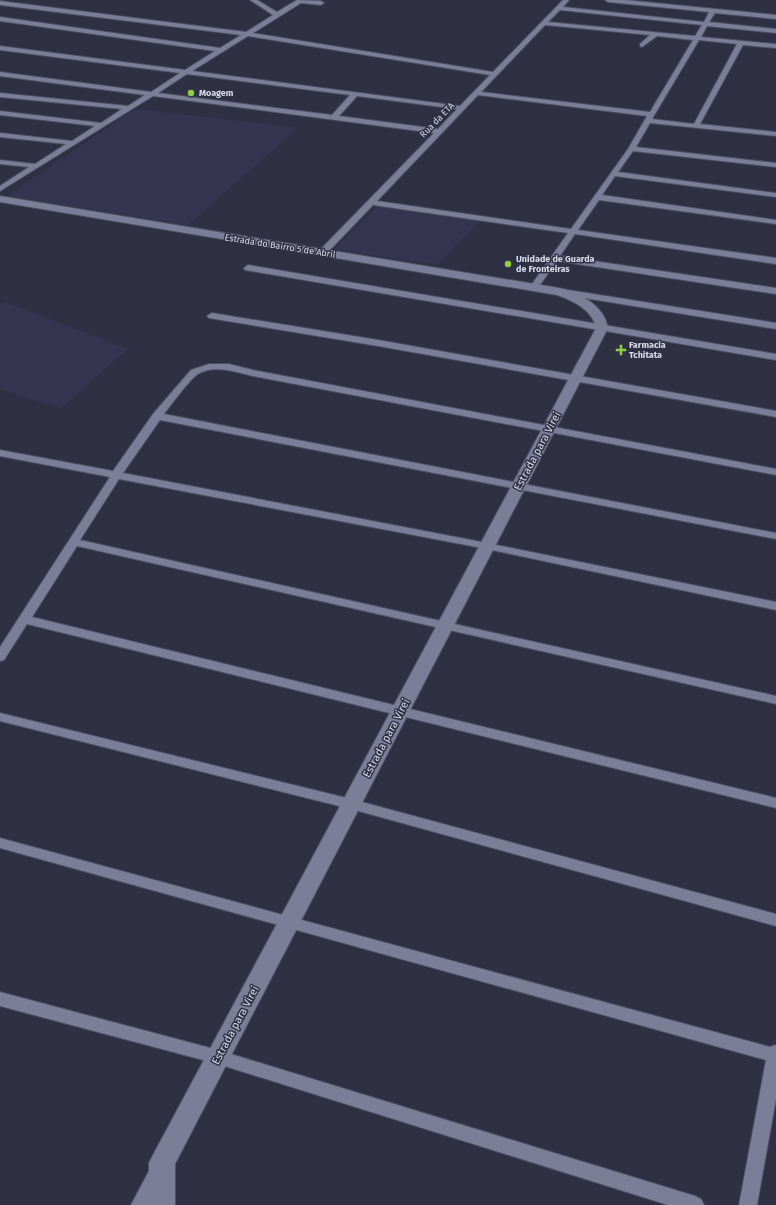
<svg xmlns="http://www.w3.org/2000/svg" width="776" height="1205" viewBox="0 0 776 1205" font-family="'Fira Sans',sans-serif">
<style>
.built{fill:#353551}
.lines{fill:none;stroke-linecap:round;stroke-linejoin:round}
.street-casing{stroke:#4e4e60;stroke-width:2}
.secondary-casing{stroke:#4e4e60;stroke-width:2}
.street{fill:#7c7d96;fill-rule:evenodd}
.secondary{fill:#7c7d96;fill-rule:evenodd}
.poi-dot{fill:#8dce44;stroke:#303045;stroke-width:1.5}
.labels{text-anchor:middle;stroke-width:3;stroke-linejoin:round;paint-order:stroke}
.far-poi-label{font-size:9px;font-weight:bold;fill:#dadbe9;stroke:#303045;text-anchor:start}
.far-street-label{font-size:9px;fill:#dadbe9;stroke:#303045}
.street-label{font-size:11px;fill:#dadbe9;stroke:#303045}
</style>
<rect width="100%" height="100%" fill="#303045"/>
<g class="built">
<path d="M 135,109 L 298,128 L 188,225 L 7,196 Z"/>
<path d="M 379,205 L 479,221 L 437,265 L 334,249 Z"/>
<path d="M 5,302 L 128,349 L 61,408 L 0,389 L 0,305 Z"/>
</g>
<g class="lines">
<g class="street-casing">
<g id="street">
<path d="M 250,0 L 257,0 L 277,12 L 297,0 L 321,1 L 324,3 L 321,5 L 301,3 L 253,33 L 493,72 L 563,0 L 569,0 L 563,7 L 704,22 L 709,12 L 608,2 L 605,0 L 625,0 L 776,15 L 776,19 L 715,13 L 709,22 L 776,29 L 776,33 L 707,26 L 701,37 L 776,44 L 776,48 L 743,45 L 700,124 L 776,132 L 776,136 L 650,123 L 636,147 L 776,163 L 776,167 L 633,151 L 618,172 L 776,193 L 776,197 L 615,176 L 602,195 L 776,220 L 776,224 L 599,200 L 578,230 L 776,258 L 776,264 L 575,234 L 560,256 L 776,288 L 776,294 L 557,261 L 537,289 L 534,290 L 530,287 L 568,233 L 373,205 L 325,255 L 319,255 L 318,253 L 319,251 L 434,133 L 153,96 L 0,191 L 0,186 L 29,167 L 0,164 L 0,160 L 35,164 L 66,144 L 0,137 L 0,133 L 72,141 L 95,126 L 0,115 L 0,111 L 101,123 L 122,109 L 0,97 L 0,93 L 128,106 L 145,95 L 0,76 L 0,72 L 151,92 L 180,73 L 0,50 L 0,46 L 185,70 L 215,51 L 0,21 L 0,17 L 220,48 L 241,35 L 0,5 L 0,1 L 246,32 L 273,15 ZM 560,10 L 702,25 L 695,36 L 548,22 ZM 545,25 L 650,35 L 640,44 L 640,46 L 642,47 L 657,36 L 693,40 L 650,112 L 481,92 ZM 248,36 L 490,75 L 460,106 L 192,71 ZM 699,40 L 737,44 L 694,124 L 652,119 ZM 187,74 L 350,95 L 332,115 L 158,93 ZM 478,95 L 647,116 L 628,149 L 571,229 L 377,201 ZM 357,96 L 457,109 L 438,129 L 339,116 Z"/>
<path d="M 248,265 L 776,354 L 776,360 L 245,270 L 244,268 Z"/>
<path d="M 562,289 L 776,323 L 776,329 L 559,294 L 558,292 Z"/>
<path d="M 212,313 L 378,340 L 776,411 L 776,417 L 378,346 L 209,318 L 207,316 Z"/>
<path d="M 209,364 L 229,364 L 253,370 L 776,469 L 776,475 L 253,376 C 236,372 214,364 198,374 C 191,378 170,406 164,414 L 776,533 L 776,539 L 160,420 L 123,473 L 487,543 L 776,602 L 776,610 L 487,549 L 119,479 L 80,540 L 776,696 L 776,704 L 77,546 L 32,617 L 776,798 L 776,808 L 27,624 L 4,660 L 0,661 L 0,647 L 110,477 L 0,456 L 0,450 L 113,471 L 153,414 L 191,370 Z"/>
<path d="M 0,713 L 351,799 L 776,914 L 776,926 L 351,809 L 0,721 Z"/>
<path d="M 0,838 L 770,1047 L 776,1045 L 776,1099 L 757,1205 L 739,1205 L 766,1060 L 0,848 Z"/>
<path d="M 0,992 L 218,1050 L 695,1196 L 701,1199 L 704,1205 L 668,1205 L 218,1064 L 0,1006 Z"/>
<path d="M 157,1165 L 163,1167 L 166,1173 L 150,1205 L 131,1205 L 151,1167 Z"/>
</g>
</g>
<g class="secondary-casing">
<path id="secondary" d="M 0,196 L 559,288 C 580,293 604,305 608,328 L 175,1164 L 175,1205 L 149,1205 L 149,1163 L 153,1155 L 596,328 C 592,309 573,301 557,295 L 0,202 Z"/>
</g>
<use href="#street" class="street"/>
<use href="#secondary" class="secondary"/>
</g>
<g class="poi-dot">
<circle cx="191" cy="93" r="4"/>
<circle cx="508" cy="264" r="4"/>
<path d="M619 344h4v4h4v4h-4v4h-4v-4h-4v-4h4z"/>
</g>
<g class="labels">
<g class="far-poi-label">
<text x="199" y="96">Moagem</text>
<text x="516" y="262">Unidade de Guarda<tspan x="516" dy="10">de Fronteiras</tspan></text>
<text x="629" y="348">Farmacia<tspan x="629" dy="10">Tchitata</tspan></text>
</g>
<g class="far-street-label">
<text transform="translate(437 120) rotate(-46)" y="3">Rua da ETA</text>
<text transform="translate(280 246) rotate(9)" y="3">Estrada do Bairro 5 de Abril</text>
</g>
<g class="street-label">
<text transform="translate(537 451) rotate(-62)" y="4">Estrada para Virei</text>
<text transform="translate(386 738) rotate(-62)" y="4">Estrada para Virei</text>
<text transform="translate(235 1025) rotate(-62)" y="4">Estrada para Virei</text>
</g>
</g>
</svg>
